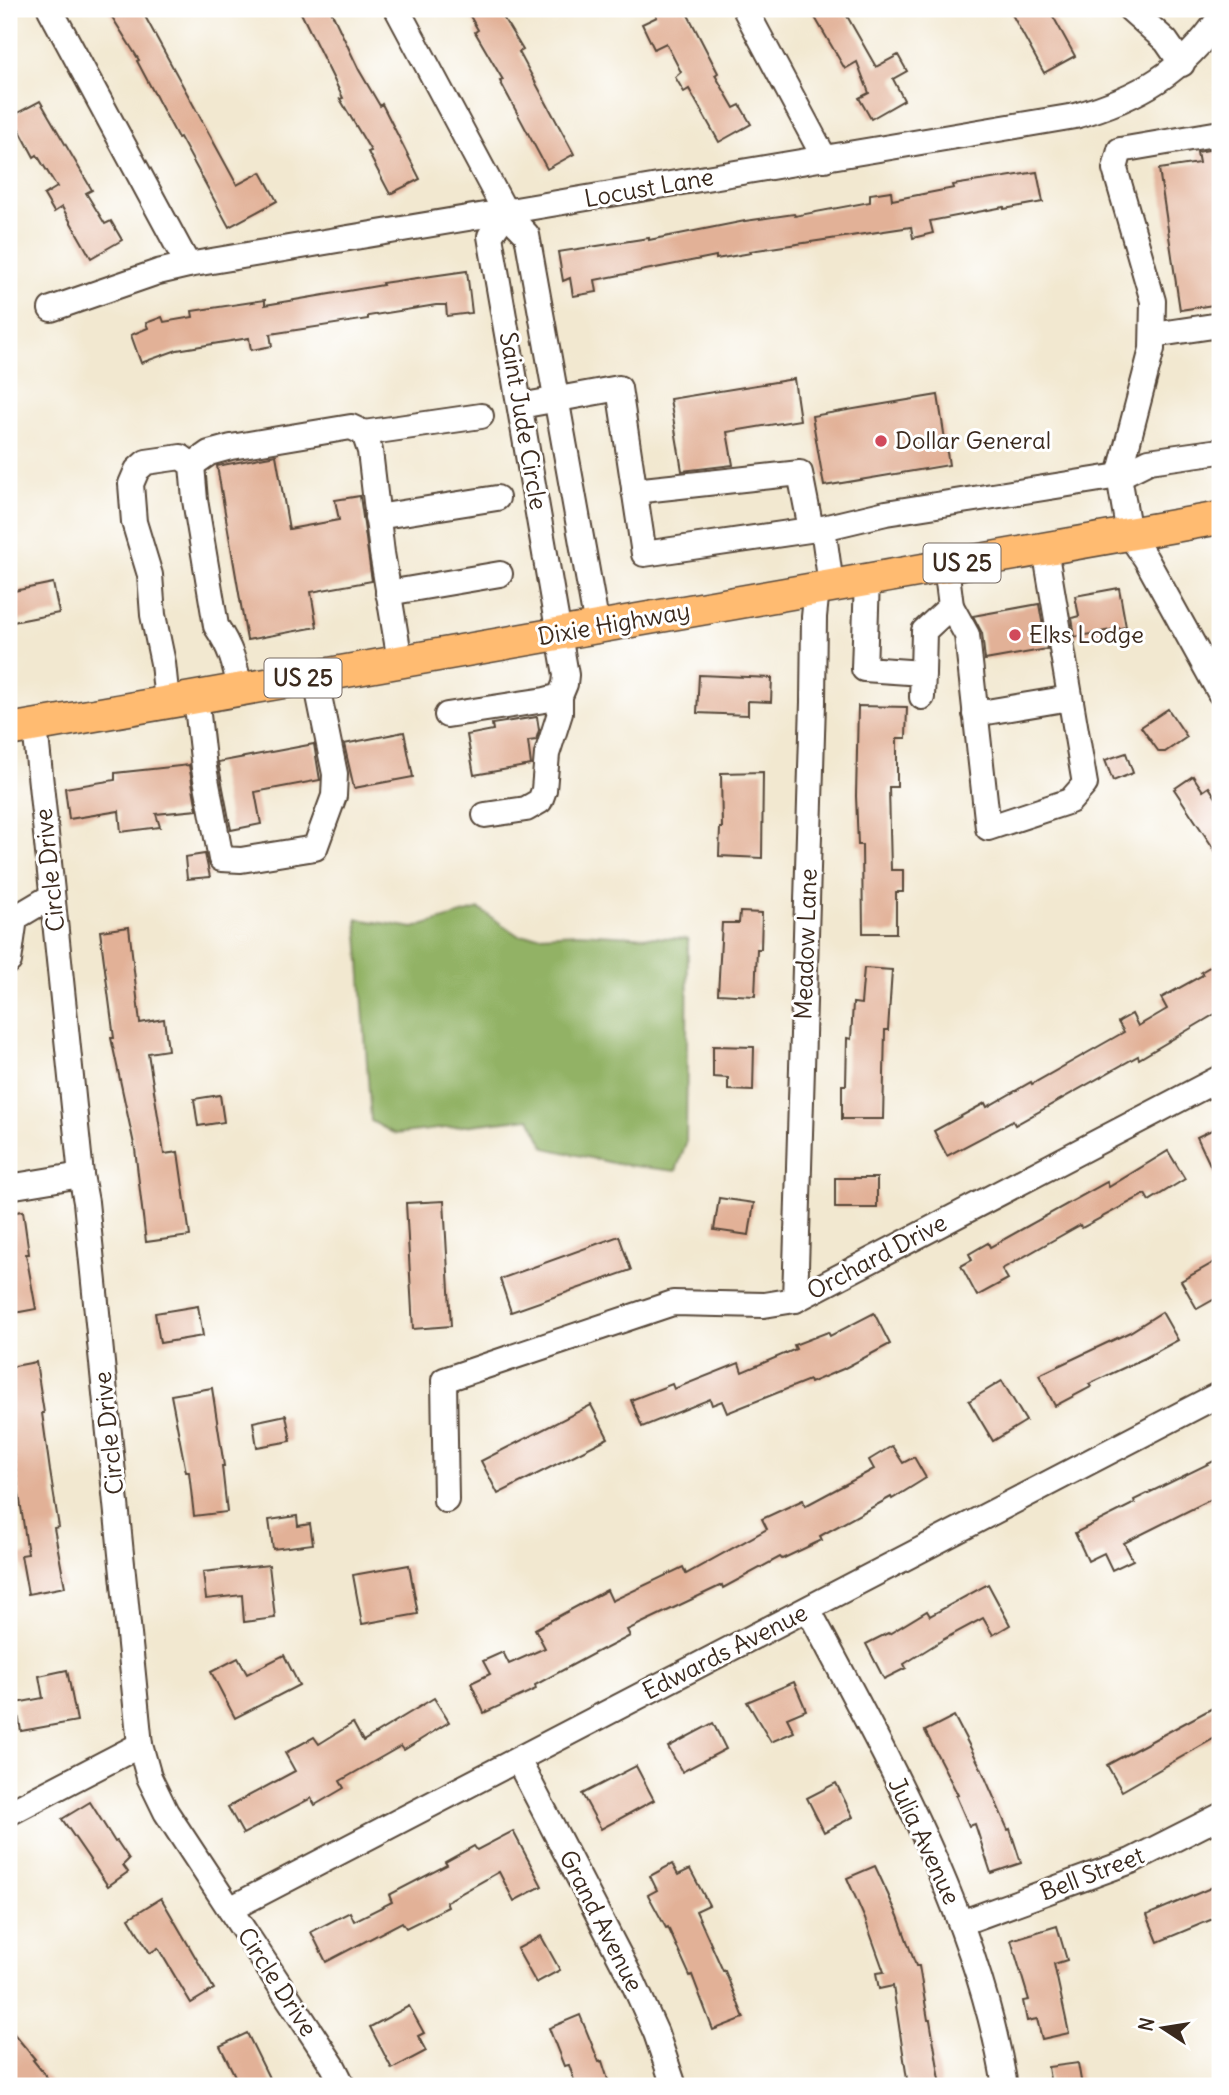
<svg xmlns="http://www.w3.org/2000/svg" width="1229" height="2095" viewBox="0 0 1229 2095" font-family="Delius,sans-serif">
<style>
.forest{fill:#92b265;stroke:#666e42;stroke-width:2}
.building{fill:#e2b197}
.lines{fill:none;stroke-linecap:round;stroke-linejoin:round}
.minor-casing{stroke:#564639;stroke-width:28}
.major-casing{stroke:#564639;stroke-width:35}
.minor{stroke:#fff;stroke-width:24}
.major{stroke:#ffbb71;stroke-width:32}
.poi-dot{fill:#d1495b;stroke:#fff;stroke-width:2.5}
.labels{text-anchor:middle;stroke-width:6;stroke-linejoin:round;paint-order:stroke}
.shield{fill:#fff;stroke:#766a62;stroke-width:2}
.shield-label{font-size:23px;font-weight:bold;fill:#3b2a1e}
.street-label{font-size:24px;fill:#3b2a1e;stroke:#fff}
.poi-label{font-size:24px;fill:#3b2a1e;stroke:#fff;text-anchor:start}
</style>
<rect width="100%" height="100%" fill="#fff"/>
<filter id="ink" filterUnits="userSpaceOnUse"><feTurbulence type="fractalNoise" baseFrequency=".0143" numOctaves="2"/><feDisplacementMap in="SourceGraphic" scale="14" xChannelSelector="R" yChannelSelector="G"/><feConvolveMatrix kernelMatrix="1 2 1 2 8 2 1 2 1" color-interpolation-filters="sRGB"/></filter>
<filter id="wash" filterUnits="userSpaceOnUse"><feTurbulence type="fractalNoise" baseFrequency=".00686" numOctaves="4" result="noise"/><feDisplacementMap in="SourceGraphic" scale="28" xChannelSelector="R" yChannelSelector="G"/><feGaussianBlur stdDeviation="1.57" result="paint"/><feColorMatrix in="noise" values="0 0 0 0 0 0 0 0 0 0 0 0 0 0 0 0 0 1.4 0 .05"/><feComposite in="paint" operator="in"/></filter>
<g filter="url(#wash)">
<rect width="100%" height="100%" fill="#f2e8d0"/>
<path class="forest" d="M 479,909 L 519,936 L 578,933 L 688,939 L 686,1143 L 676,1171 L 617,1164 L 545,1148 L 530,1118 L 395,1134 L 371,1121 L 357,919 L 414,928 Z"/>
<g id="blocks">
<g class="building">
<path d="M 107,9 L 141,9 L 237,185 L 261,172 L 277,201 L 229,227 L 180,137 L 178,138 L 137,61 L 139,60 Z"/>
<path d="M 299,9 L 330,9 L 359,70 L 380,106 L 382,104 L 420,179 L 390,194 L 368,152 L 371,151 L 340,99 L 343,98 Z"/>
<path d="M 466,9 L 498,9 L 523,50 L 519,52 L 574,154 L 547,169 L 500,81 L 503,80 L 475,32 L 478,30 Z"/>
<path d="M 653,9 L 685,9 L 718,73 L 715,75 L 734,108 L 740,105 L 751,124 L 719,142 L 689,89 L 684,92 L 675,77 L 681,72 L 666,43 L 654,49 L 642,24 L 657,17 Z"/>
<path d="M 810,9 L 843,9 L 876,67 L 898,55 L 907,71 L 893,79 L 904,100 L 871,119 L 859,98 L 869,93 L 857,62 L 845,69 Z"/>
<path d="M 1009,9 L 1049,9 L 1075,56 L 1044,73 Z"/>
<path d="M 40,101 L 92,190 L 86,193 L 105,224 L 111,221 L 122,240 L 91,258 L 62,207 L 54,212 L 44,195 L 57,187 L 37,155 L 34,157 L 12,116 Z"/>
<path d="M 1220,148 L 1220,304 L 1180,310 L 1159,169 L 1199,163 L 1197,152 Z"/>
<path d="M 1037,172 L 1043,202 L 1004,209 L 1004,207 L 930,221 L 933,233 L 913,238 L 911,227 L 750,251 L 751,253 L 716,259 L 716,256 L 595,280 L 597,292 L 573,296 L 570,278 L 563,281 L 558,252 L 649,238 L 649,240 L 745,221 L 794,214 L 795,216 L 870,202 L 870,194 L 891,191 L 892,200 L 954,188 L 953,185 Z"/>
<path d="M 467,271 L 472,313 L 447,316 L 446,305 L 436,305 L 368,316 L 368,319 L 270,334 L 272,346 L 251,350 L 249,338 L 177,350 L 141,363 L 131,335 L 148,328 L 146,323 L 162,317 L 164,322 L 193,317 L 192,311 L 265,300 L 265,305 L 383,285 L 382,283 Z"/>
<path d="M 794,379 L 800,420 L 727,432 L 733,465 L 682,471 L 670,399 Z"/>
<path d="M 938,395 L 949,465 L 824,486 L 812,416 Z"/>
<path d="M 276,455 L 289,529 L 339,520 L 335,500 L 360,496 L 372,581 L 311,592 L 317,627 L 247,640 L 217,466 Z"/>
<path d="M 53,583 L 59,613 L 13,622 L 9,592 Z"/>
<path d="M 1119,588 L 1126,627 L 1075,637 L 1072,618 L 1079,616 L 1075,596 Z"/>
<path d="M 1039,604 L 1047,649 L 985,660 L 982,633 L 973,616 Z"/>
<path d="M 699,675 L 772,678 L 771,702 L 748,701 L 748,715 L 697,713 Z"/>
<path d="M 858,706 L 907,707 L 906,738 L 897,738 L 897,787 L 889,787 L 891,870 L 903,870 L 903,892 L 896,892 L 896,933 L 863,933 L 862,845 L 858,845 L 856,796 Z"/>
<path d="M 1168,709 L 1187,737 L 1165,752 L 1159,752 L 1141,727 Z"/>
<path d="M 537,717 L 539,730 L 536,740 L 528,741 L 531,765 L 474,775 L 467,735 L 493,730 L 492,724 Z"/>
<path d="M 404,732 L 413,777 L 354,788 L 344,744 Z"/>
<path d="M 314,744 L 320,780 L 255,792 L 261,824 L 231,830 L 218,762 Z"/>
<path d="M 1126,753 L 1133,773 L 1113,781 L 1105,760 Z"/>
<path d="M 189,765 L 197,810 L 156,814 L 160,827 L 121,832 L 119,811 L 69,819 L 65,788 L 115,780 L 115,773 Z"/>
<path d="M 763,772 L 762,858 L 719,856 L 720,828 L 722,828 L 721,773 Z"/>
<path d="M 1193,776 L 1203,791 L 1209,787 L 1220,804 L 1220,858 L 1174,789 Z"/>
<path d="M 205,854 L 210,877 L 187,879 L 185,857 Z"/>
<path d="M 740,912 L 762,913 L 761,949 L 757,949 L 755,996 L 718,994 L 722,923 L 739,923 Z"/>
<path d="M 129,927 L 140,1023 L 164,1019 L 168,1050 L 148,1053 L 164,1154 L 178,1152 L 190,1236 L 146,1242 L 135,1149 L 111,1038 L 114,1038 L 100,931 Z"/>
<path d="M 1220,961 L 1220,1011 L 1139,1059 L 1138,1056 L 1015,1125 L 1013,1121 L 947,1156 L 934,1131 L 985,1103 L 987,1107 L 1031,1082 L 1032,1084 L 1124,1032 L 1118,1022 L 1132,1014 L 1138,1026 L 1167,1009 L 1161,998 L 1203,975 L 1201,972 Z"/>
<path d="M 864,968 L 892,970 L 888,1030 L 885,1030 L 883,1119 L 842,1119 L 842,1085 L 846,1085 L 847,1038 L 851,1039 L 853,1003 L 861,1004 Z"/>
<path d="M 713,1046 L 754,1047 L 753,1091 L 728,1090 L 728,1078 L 713,1077 Z"/>
<path d="M 220,1095 L 224,1122 L 198,1126 L 194,1099 Z"/>
<path d="M 1220,1126 L 1220,1186 L 1197,1137 Z"/>
<path d="M 1168,1151 L 1185,1179 L 1149,1201 L 1145,1194 L 1082,1228 L 1080,1225 L 1002,1269 L 1008,1279 L 977,1296 L 961,1266 L 972,1260 L 969,1254 L 988,1243 L 990,1247 L 1107,1182 L 1109,1187 Z"/>
<rect x="835" y="1178" width="42" height="30"/>
<path d="M 719,1198 L 754,1203 L 749,1235 L 714,1230 Z"/>
<path d="M 444,1201 L 451,1326 L 413,1329 L 406,1203 Z"/>
<path d="M 23,1211 L 29,1254 L 26,1254 L 36,1309 L 9,1314 L 9,1213 Z"/>
<path d="M 619,1236 L 631,1270 L 511,1312 L 500,1279 Z"/>
<path d="M 1220,1259 L 1220,1296 L 1197,1309 L 1181,1281 Z"/>
<path d="M 198,1306 L 203,1336 L 160,1343 L 155,1313 Z"/>
<path d="M 1162,1312 L 1178,1340 L 1145,1358 L 1089,1384 L 1091,1387 L 1055,1406 L 1039,1375 L 1130,1332 Z"/>
<path d="M 874,1313 L 890,1344 L 843,1369 L 810,1383 L 809,1380 L 727,1413 L 722,1401 L 712,1405 L 710,1399 L 642,1427 L 631,1400 L 672,1384 L 674,1389 L 739,1363 L 742,1372 L 796,1349 L 794,1345 L 828,1332 L 830,1336 Z"/>
<path d="M 36,1362 L 44,1413 L 42,1413 L 50,1471 L 59,1527 L 54,1528 L 65,1587 L 28,1594 L 21,1555 L 28,1554 L 9,1426 L 9,1367 Z"/>
<path d="M 1002,1381 L 1026,1421 L 993,1441 L 969,1401 Z"/>
<path d="M 212,1388 L 224,1466 L 222,1466 L 227,1512 L 194,1516 L 189,1472 L 186,1472 L 171,1395 Z"/>
<path d="M 591,1405 L 608,1438 L 498,1494 L 481,1461 Z"/>
<path d="M 286,1415 L 291,1441 L 257,1447 L 253,1422 Z"/>
<path d="M 892,1446 L 903,1463 L 914,1457 L 926,1478 L 892,1499 L 891,1497 L 820,1536 L 822,1540 L 782,1559 L 780,1557 L 723,1588 L 722,1585 L 627,1630 L 630,1636 L 603,1650 L 602,1649 L 535,1685 L 536,1689 L 484,1713 L 471,1683 L 490,1674 L 483,1661 L 503,1652 L 509,1664 L 545,1648 L 535,1629 L 607,1590 L 612,1601 L 683,1567 L 686,1574 L 767,1529 L 762,1519 L 803,1500 L 805,1506 L 874,1469 L 869,1460 Z"/>
<path d="M 1220,1458 L 1220,1495 L 1124,1543 L 1133,1560 L 1112,1570 L 1104,1553 L 1088,1561 L 1075,1533 L 1135,1503 L 1134,1500 Z"/>
<path d="M 297,1516 L 298,1526 L 310,1524 L 313,1544 L 273,1549 L 269,1520 Z"/>
<path d="M 269,1565 L 275,1618 L 244,1622 L 242,1595 L 206,1599 L 203,1572 Z"/>
<path d="M 409,1565 L 418,1614 L 362,1624 L 353,1575 Z"/>
<path d="M 988,1584 L 1010,1625 L 993,1635 L 983,1618 L 944,1639 L 904,1664 L 906,1668 L 884,1679 L 866,1644 L 888,1633 L 889,1634 L 927,1611 L 930,1616 Z"/>
<path d="M 284,1655 L 299,1685 L 235,1718 L 211,1672 L 238,1658 L 247,1674 Z"/>
<path d="M 67,1670 L 77,1721 L 21,1731 L 16,1703 L 43,1698 L 39,1676 Z"/>
<path d="M 794,1682 L 806,1710 L 787,1718 L 794,1732 L 771,1742 L 747,1702 Z"/>
<path d="M 434,1698 L 449,1722 L 404,1750 L 401,1746 L 340,1781 L 344,1788 L 315,1805 L 311,1798 L 243,1834 L 228,1807 L 295,1771 L 285,1753 L 314,1737 L 319,1744 L 353,1723 L 363,1741 Z"/>
<path d="M 1220,1704 L 1220,1735 L 1122,1791 L 1107,1765 Z"/>
<path d="M 954,1716 L 981,1768 L 1008,1830 L 1010,1829 L 1021,1863 L 991,1873 L 975,1824 L 969,1826 L 956,1796 L 958,1795 L 925,1731 Z"/>
<path d="M 713,1723 L 726,1749 L 682,1772 L 668,1747 Z"/>
<path d="M 636,1766 L 654,1800 L 601,1829 L 582,1794 Z"/>
<path d="M 836,1783 L 853,1817 L 824,1832 L 807,1798 Z"/>
<path d="M 90,1802 L 115,1842 L 117,1841 L 129,1859 L 123,1865 L 128,1872 L 108,1886 L 62,1819 Z"/>
<path d="M 513,1831 L 542,1886 L 514,1901 L 499,1872 L 446,1902 L 448,1907 L 406,1928 L 402,1922 L 326,1962 L 311,1932 L 350,1912 L 354,1921 L 392,1902 L 389,1895 L 447,1865 L 445,1862 L 474,1846 L 477,1850 Z"/>
<path d="M 672,1864 L 678,1875 L 690,1869 L 709,1905 L 696,1911 L 723,1971 L 725,1971 L 744,2018 L 713,2030 L 692,1975 L 690,1976 L 668,1927 L 666,1928 L 648,1895 L 657,1890 L 650,1876 Z"/>
<path d="M 875,1866 L 898,1916 L 916,1966 L 919,1966 L 928,2020 L 930,2020 L 941,2086 L 908,2086 L 893,1986 L 879,1989 L 876,1973 L 884,1972 L 865,1919 L 847,1878 Z"/>
<path d="M 1220,1884 L 1220,1916 L 1158,1942 L 1147,1915 Z"/>
<path d="M 161,1898 L 214,1989 L 191,2003 L 158,1948 L 150,1953 L 129,1918 Z"/>
<path d="M 1057,1926 L 1067,1960 L 1054,1964 L 1069,2033 L 1042,2039 L 1037,2019 L 1027,2021 L 1023,2001 L 1029,2000 L 1011,1940 Z"/>
<path d="M 541,1936 L 560,1970 L 536,1983 L 517,1949 Z"/>
<path d="M 409,2006 L 424,2033 L 418,2036 L 426,2051 L 392,2069 L 370,2027 Z"/>
<path d="M 580,2015 L 599,2062 L 602,2061 L 610,2086 L 576,2086 L 569,2065 L 564,2066 L 549,2028 Z"/>
<path d="M 9,2028 L 35,2059 L 33,2060 L 54,2086 L 13,2086 L 9,2080 Z"/>
<path d="M 247,2033 L 273,2086 L 240,2086 L 220,2046 Z"/>
<path d="M 1078,2063 L 1082,2086 L 1051,2086 L 1048,2067 Z"/>
</g>
</g>
</g>
<g filter="url(#ink)">
<use href="#blocks" fill-opacity="0" stroke="#564639" stroke-width="2"/>
<g class="lines">
<g class="minor-casing">
<g id="minor">
<path d="M 50,9 L 188,265"/>
<path d="M 397,9 L 506,213 L 527,235 L 597,627"/>
<path d="M 745,9 L 825,159"/>
<path d="M 1130,9 L 1166,41 L 1182,64"/>
<path d="M 1220,133 L 1120,150 L 1115,169 L 1153,301 L 1152,349 L 1119,476 L 1129,534 L 1146,559 L 1220,693"/>
<path d="M 51,309 L 158,272 L 188,265 L 1075,116 C 1139,98 1183,72 1220,17"/>
<path d="M 1153,335 L 1220,325"/>
<path d="M 520,406 L 619,388 L 644,554 L 823,528"/>
<path d="M 364,433 L 481,416"/>
<path d="M 192,465 L 209,453 L 231,447 L 351,427 L 364,433 L 370,451 L 382,553 L 400,661"/>
<path d="M 634,491 L 800,473 L 811,529"/>
<path d="M 377,517 L 497,498"/>
<path d="M 867,579 L 864,669 L 923,673 L 922,697"/>
<path d="M 831,585 L 823,528 L 886,513 L 1119,476 L 1149,461 L 1220,451"/>
<path d="M 388,593 L 500,574"/>
<path d="M 951,606 L 967,635 L 988,828 L 1070,801 L 1085,784 L 1045,549"/>
<path d="M 923,673 L 924,631 L 951,606 L 946,566"/>
<path d="M 196,697 L 204,768 L 221,859 L 241,860 L 315,848 L 334,796 L 335,774 L 315,676"/>
<path d="M 167,702 L 163,663 L 153,615 L 150,575 L 134,522 L 131,484 L 137,470 L 146,462 L 181,457 L 192,465 L 195,500 L 216,626 C 231,648 235,664 240,689"/>
<path d="M 975,714 L 1070,698"/>
<path d="M 447,715 L 545,700 L 560,696 L 565,684 L 566,675 L 490,236 L 506,213"/>
<path d="M 35,726 L 81,1175 L 86,1202 L 140,1745 L 149,1777 L 166,1812 L 333,2066 L 343,2086"/>
<path d="M 485,815 L 526,809 L 540,801 L 544,790 L 547,754 L 560,713 L 560,696"/>
<path d="M 9,961 L 15,918 L 52,896"/>
<path d="M 9,1187 L 81,1175"/>
<path d="M 795,1300 L 813,702 L 814,617 L 817,588"/>
<path d="M 446,1500 L 444,1380 L 673,1303 L 764,1305 L 795,1300 L 1220,1078"/>
<path d="M 808,1609 C 888,1760 977,1915 1005,2086"/>
<path d="M 518,1760 L 633,1982 L 656,2033 L 674,2086"/>
<path d="M 9,1813 L 140,1745"/>
<path d="M 230,1909 L 1220,1394"/>
<path d="M 961,1923 L 1131,1861 L 1220,1816"/>
</g>
</g>
<g class="major-casing">
<path id="major" d="M 9,730 L 1220,518"/>
</g>
<use href="#minor" class="minor"/>
<use href="#major" class="major"/>
</g>
</g>
<g class="poi-dot">
<circle cx="881" cy="441" r="7"/>
<circle cx="1015" cy="635" r="7"/>
</g>
<g class="labels">
<g class="shield">
<rect x="923.5" y="543.5" width="77" height="39" rx="5"/>
<rect x="264.5" y="658.5" width="77" height="39" rx="5"/>
</g>
<g class="shield-label">
<text x="962" y="571">US 25</text>
<text x="303" y="686">US 25</text>
</g>
<g class="street-label">
<text transform="translate(649 188) rotate(-10)" y="8">Locust Lane</text>
<text transform="translate(523 421) rotate(80)" y="8">Saint Jude Circle</text>
<text transform="translate(614 624) rotate(-10)" y="8">Dixie Highway</text>
<text transform="translate(50 870) rotate(-96)" y="8">Circle Drive</text>
<text transform="translate(806 944) rotate(-88)" y="8">Meadow Lane</text>
<text transform="translate(877 1257) rotate(-28)" y="8">Orchard Drive</text>
<text transform="translate(109 1433) rotate(-96)" y="8">Circle Drive</text>
<text transform="translate(725 1652) rotate(-27)" y="8">Edwards Avenue</text>
<text transform="translate(924 1841) rotate(65)" y="8">Julia Avenue</text>
<text transform="translate(1092 1874) rotate(-21)" y="8">Bell Street</text>
<text transform="translate(601 1921) rotate(63)" y="8">Grand Avenue</text>
<text transform="translate(277 1982) rotate(57)" y="8">Circle Drive</text>
</g>
<g class="poi-label">
<text x="895" y="449">Dollar General</text>
<text x="1029" y="643">Elks Lodge</text>
</g>
</g>
<rect width="1229" height="2095" fill="none" stroke="#fff" stroke-width="35"/>
<g transform="translate(1163 2028) rotate(282)" stroke="#ffffff" stroke-width="5" paint-order="stroke">
<path d="M0-5L12 26L0 18L-12 26Z" fill="#3b2a1e"/>
<text y="-10" font-size="19" font-weight="bold" text-anchor="middle" fill="#3b2a1e">N</text>
</g>
</svg>
